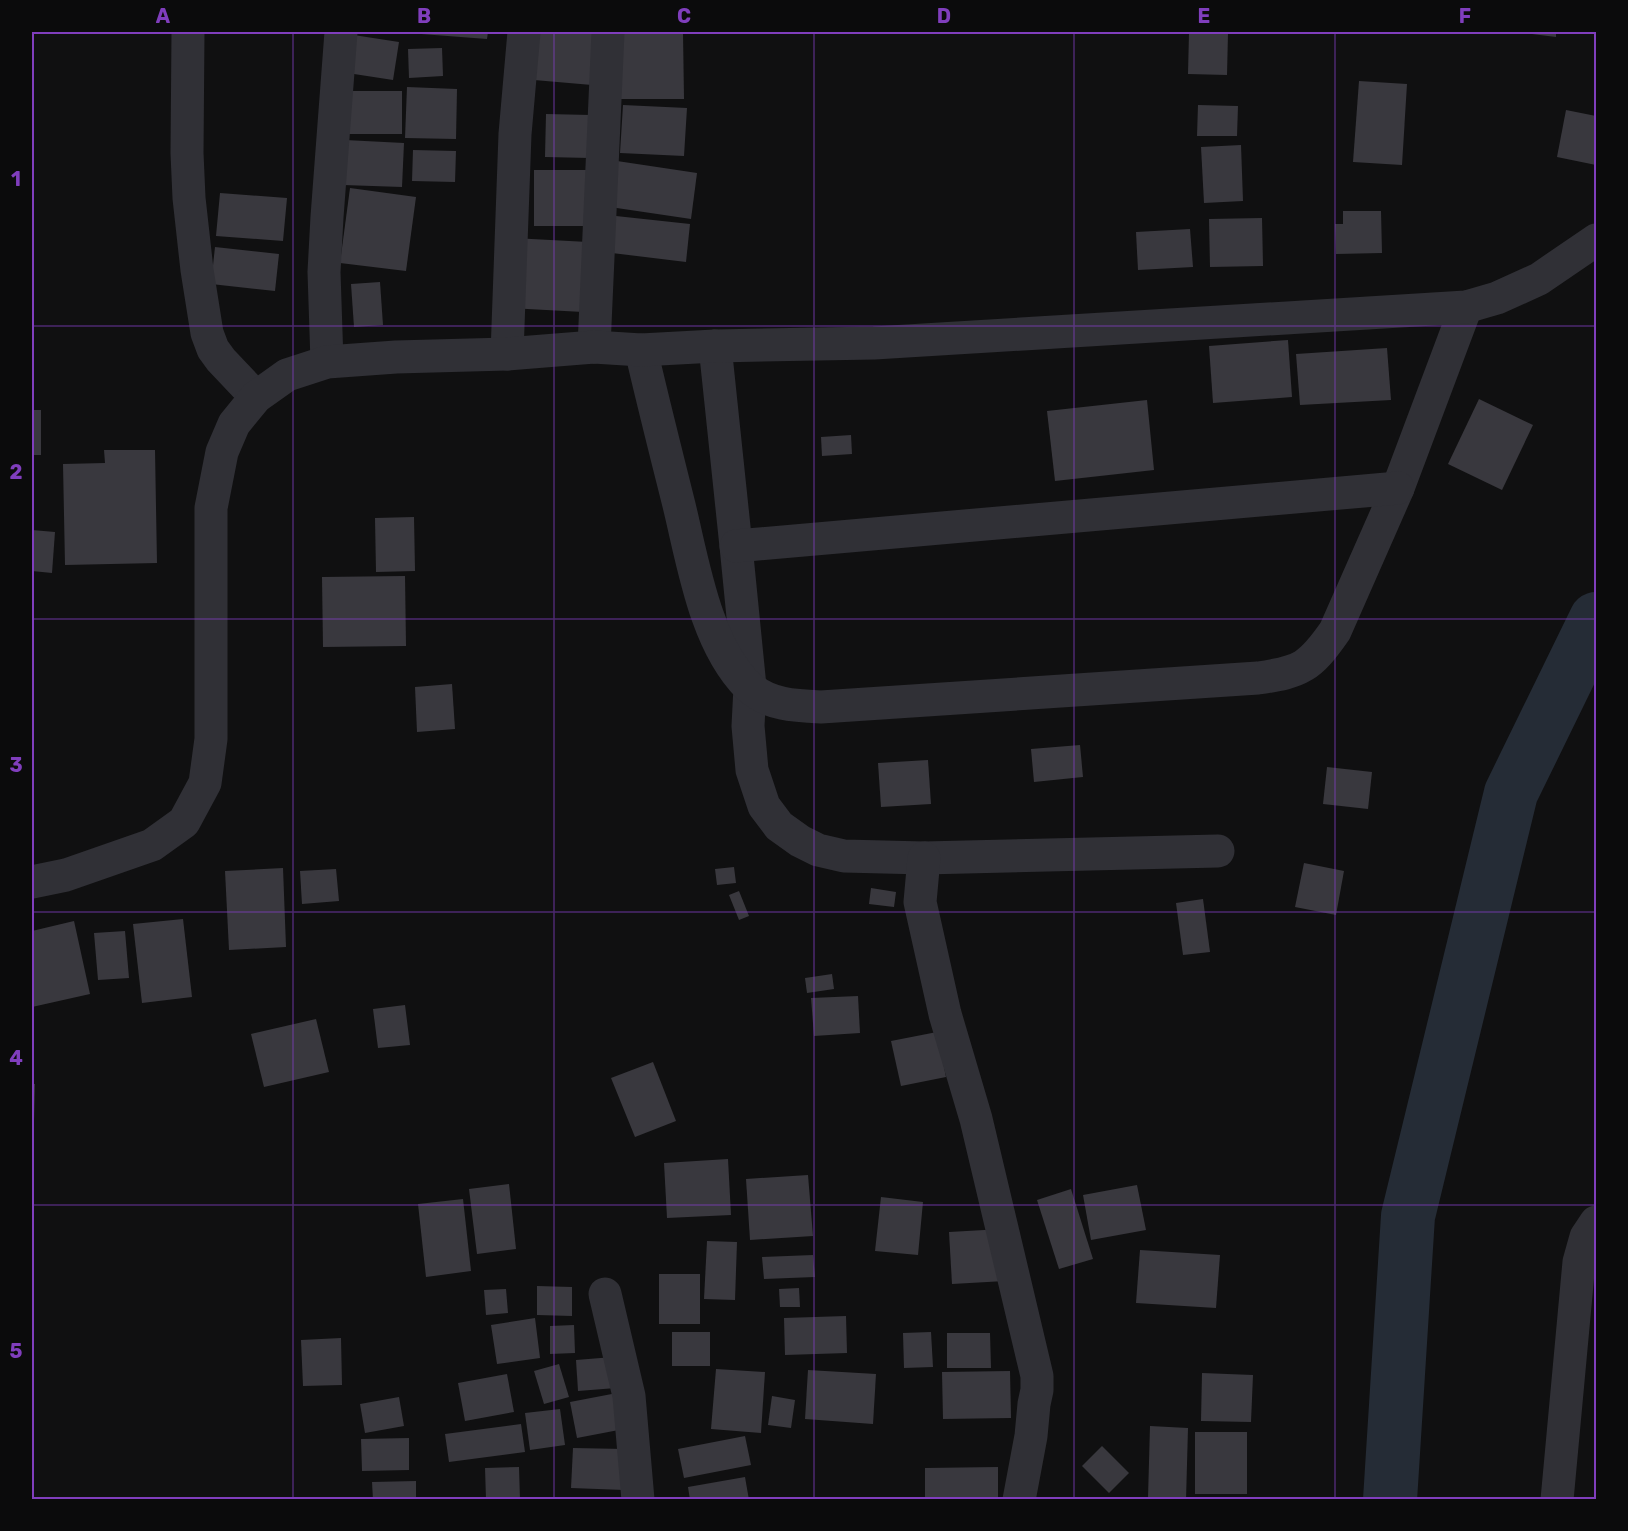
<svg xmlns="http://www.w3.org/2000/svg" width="1628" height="1531" viewBox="0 0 1628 1531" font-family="Rubik,sans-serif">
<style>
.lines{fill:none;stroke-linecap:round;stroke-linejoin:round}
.river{stroke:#252c36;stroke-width:54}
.building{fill:#39383e}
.minor{stroke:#303036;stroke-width:33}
.grid{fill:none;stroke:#803ebd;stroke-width:1.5;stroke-opacity:0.55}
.neatline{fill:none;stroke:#803ebd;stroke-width:2}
.grid-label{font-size:20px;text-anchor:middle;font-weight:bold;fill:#803ebd}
</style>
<rect width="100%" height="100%" fill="#101011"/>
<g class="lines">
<path class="river" d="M 1390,1500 L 1408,1216 L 1511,793 L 1596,619"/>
</g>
<g class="building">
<path d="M 269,32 L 286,32 L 285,34 L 269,33 Z"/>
<path d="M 408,32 L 488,32 L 487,39 L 408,33 Z"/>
<path d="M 538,32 L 597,32 L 592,85 L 534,80 Z"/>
<path d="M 1523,32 L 1556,32 L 1556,37 L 1523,33 Z"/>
<path d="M 621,33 L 683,33 L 684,99 L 621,99 Z"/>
<path d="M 1189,33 L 1228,33 L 1227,75 L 1188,74 Z"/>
<path d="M 347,34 L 399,42 L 393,80 L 341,72 Z"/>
<path d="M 442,48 L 443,76 L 409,78 L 408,49 Z"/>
<path d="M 1359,81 L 1407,84 L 1402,165 L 1353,162 Z"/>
<path d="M 407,87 L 457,89 L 456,139 L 405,138 Z"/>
<path d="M 337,91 L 402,91 L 402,134 L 338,134 Z"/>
<path d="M 623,105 L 687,108 L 684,156 L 620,153 Z"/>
<path d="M 1198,105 L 1238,106 L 1237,136 L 1197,136 Z"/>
<path d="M 1566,110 L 1596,116 L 1596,165 L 1557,157 Z"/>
<path d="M 546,114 L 591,115 L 590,158 L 545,157 Z"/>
<path d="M 345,140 L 404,143 L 402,187 L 343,185 Z"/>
<path d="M 1241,145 L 1243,201 L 1204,203 L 1201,147 Z"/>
<path d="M 413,150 L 456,151 L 455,182 L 412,181 Z"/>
<path d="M 617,161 L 697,173 L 691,219 L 610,207 Z"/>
<rect x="534" y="170" width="52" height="56"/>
<path d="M 350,188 L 416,197 L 406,271 L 340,263 Z"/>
<path d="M 220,193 L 287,198 L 283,241 L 216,236 Z"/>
<path d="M 1343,211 L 1381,211 L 1382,253 L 1336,254 L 1335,224 L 1343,224 Z"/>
<path d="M 616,216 L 690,224 L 686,262 L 612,253 Z"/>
<path d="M 1262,218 L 1263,266 L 1210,267 L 1209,219 Z"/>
<path d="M 1190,229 L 1193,267 L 1138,270 L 1136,232 Z"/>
<path d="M 513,238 L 588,242 L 583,312 L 509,308 Z"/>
<path d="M 215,247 L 279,254 L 275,291 L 211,284 Z"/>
<path d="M 380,282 L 383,325 L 354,327 L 351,284 Z"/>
<path d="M 1288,340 L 1292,397 L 1213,403 L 1209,346 Z"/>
<path d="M 1387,348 L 1391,400 L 1300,405 L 1296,354 Z"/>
<path d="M 1479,399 L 1533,425 L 1502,490 L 1448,464 Z"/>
<path d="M 1147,400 L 1154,470 L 1055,481 L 1047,411 Z"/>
<rect x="32" y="410" width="9" height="45"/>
<path d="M 851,435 L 852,454 L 822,456 L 821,437 Z"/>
<path d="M 104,450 L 155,450 L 157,563 L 65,565 L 63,464 L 105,463 Z"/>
<path d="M 414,517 L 415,571 L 376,572 L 375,518 Z"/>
<path d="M 32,530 L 55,532 L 52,573 L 32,571 Z"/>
<path d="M 405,576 L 406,646 L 323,647 L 322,577 Z"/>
<path d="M 452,684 L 455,729 L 417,732 L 415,687 Z"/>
<path d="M 1080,745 L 1083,777 L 1034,782 L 1031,749 Z"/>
<path d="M 928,760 L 931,804 L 881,807 L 878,763 Z"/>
<path d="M 1327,767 L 1372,772 L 1368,809 L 1323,804 Z"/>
<path d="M 1304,863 L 1344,871 L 1336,915 L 1295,907 Z"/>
<path d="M 734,867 L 736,883 L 717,885 L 715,869 Z"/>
<path d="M 283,868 L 286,947 L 229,950 L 225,871 Z"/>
<path d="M 336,869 L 339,901 L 302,904 L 300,871 Z"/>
<path d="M 871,888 L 896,892 L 894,907 L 869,904 Z"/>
<path d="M 739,891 L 749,916 L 739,920 L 729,895 Z"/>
<path d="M 1203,899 L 1210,952 L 1183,955 L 1176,903 Z"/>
<path d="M 183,919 L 192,997 L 142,1003 L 133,924 Z"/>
<path d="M 74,921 L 90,994 L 32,1007 L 32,931 Z"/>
<path d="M 125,931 L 129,978 L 98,980 L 94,933 Z"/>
<path d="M 832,974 L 834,989 L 807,993 L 805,978 Z"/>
<path d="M 858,996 L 860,1033 L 814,1036 L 811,998 Z"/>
<path d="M 405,1005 L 410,1045 L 378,1048 L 373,1009 Z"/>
<path d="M 316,1019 L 329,1072 L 264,1087 L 251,1034 Z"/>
<path d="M 937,1032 L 946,1077 L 901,1086 L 891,1041 Z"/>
<path d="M 653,1062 L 676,1121 L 635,1137 L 611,1078 Z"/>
<path d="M 32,1084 L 35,1084 L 34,1121 L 32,1121 Z"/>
<path d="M 728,1159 L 731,1215 L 667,1218 L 664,1163 Z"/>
<path d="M 808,1175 L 813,1236 L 750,1240 L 746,1179 Z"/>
<path d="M 509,1184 L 516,1249 L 477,1254 L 469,1189 Z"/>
<path d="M 1137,1185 L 1146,1230 L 1091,1240 L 1083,1195 Z"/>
<path d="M 1071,1189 L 1093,1259 L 1059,1269 L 1037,1200 Z"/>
<path d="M 881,1197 L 923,1202 L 918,1255 L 875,1251 Z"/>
<path d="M 463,1199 L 471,1271 L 426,1277 L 418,1204 Z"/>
<path d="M 1002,1229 L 1005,1281 L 952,1284 L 949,1232 Z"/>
<path d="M 707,1241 L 737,1242 L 735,1300 L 704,1299 Z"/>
<path d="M 1140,1250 L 1220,1255 L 1216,1308 L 1136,1303 Z"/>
<path d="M 813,1255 L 815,1277 L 764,1279 L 762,1257 Z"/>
<rect x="659" y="1274" width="41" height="50"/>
<path d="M 537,1286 L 572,1287 L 572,1316 L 537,1315 Z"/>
<path d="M 799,1288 L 800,1307 L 780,1307 L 779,1289 Z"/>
<path d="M 506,1289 L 508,1313 L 486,1315 L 484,1290 Z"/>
<path d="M 846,1316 L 847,1353 L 785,1355 L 784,1318 Z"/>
<path d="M 535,1318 L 540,1358 L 497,1364 L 491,1325 Z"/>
<path d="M 574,1325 L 575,1353 L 550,1354 L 550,1326 Z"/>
<rect x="672" y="1332" width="38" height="34"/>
<path d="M 931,1332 L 933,1367 L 904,1368 L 903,1333 Z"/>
<path d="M 947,1333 L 990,1333 L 991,1368 L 947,1368 Z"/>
<path d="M 341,1338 L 342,1385 L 303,1386 L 301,1340 Z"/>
<path d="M 613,1357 L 616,1388 L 578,1391 L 576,1360 Z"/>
<path d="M 559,1364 L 569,1397 L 544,1404 L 534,1371 Z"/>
<path d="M 716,1369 L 765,1372 L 761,1433 L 711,1429 Z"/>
<path d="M 808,1370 L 876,1374 L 873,1424 L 805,1419 Z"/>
<path d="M 1010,1371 L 1011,1418 L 943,1419 L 942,1372 Z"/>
<path d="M 1202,1373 L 1253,1375 L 1251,1422 L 1201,1421 Z"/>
<path d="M 507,1374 L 514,1412 L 465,1421 L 458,1383 Z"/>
<path d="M 617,1393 L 624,1429 L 577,1438 L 570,1402 Z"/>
<path d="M 772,1396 L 795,1400 L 791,1428 L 768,1425 Z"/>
<path d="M 399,1397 L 404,1426 L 365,1433 L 360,1404 Z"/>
<path d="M 560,1409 L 565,1445 L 530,1450 L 525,1413 Z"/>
<path d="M 521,1424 L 525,1452 L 449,1462 L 445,1434 Z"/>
<path d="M 1150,1426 L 1188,1428 L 1186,1500 L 1148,1498 Z"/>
<rect x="1195" y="1432" width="52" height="62"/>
<path d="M 745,1436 L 751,1465 L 684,1478 L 678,1449 Z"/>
<path d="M 409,1438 L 409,1470 L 362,1471 L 361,1439 Z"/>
<path d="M 1102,1446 L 1129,1473 L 1109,1493 L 1082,1466 Z"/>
<path d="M 573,1448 L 625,1449 L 624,1490 L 571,1488 Z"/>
<path d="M 519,1467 L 520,1500 L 486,1500 L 485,1468 Z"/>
<path d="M 998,1467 L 998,1500 L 925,1500 L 925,1468 Z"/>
<path d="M 745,1477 L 749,1500 L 690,1500 L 688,1487 Z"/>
<path d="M 416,1481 L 416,1500 L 373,1500 L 372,1482 Z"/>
</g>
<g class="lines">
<g class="minor">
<path d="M 188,32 L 187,153 L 189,198 L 197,270 L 207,333 L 213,349 L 221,360 L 256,397"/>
<path d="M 715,346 L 736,546 L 750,687 L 748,726 L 752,770 L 764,806 L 779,826 L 800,841 L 818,850 L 844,856 L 924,858 L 1218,851"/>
<path d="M 594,347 L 608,32"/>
<path d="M 641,350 C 653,402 666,453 679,505 C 693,562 705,643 748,686 C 768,705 795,706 821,707 L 1258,678 C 1301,672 1310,667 1335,631 L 1398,488 L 1466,307"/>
<path d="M 507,354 L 515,134 L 524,32"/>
<path d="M 327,362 L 324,272 L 327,217 L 341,32"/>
<path d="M 736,546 L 1398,488"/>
<path d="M 924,858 L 920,902 L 945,1014 L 976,1119 L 1037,1376 L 1037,1390 L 1034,1404 L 1031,1436 L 1019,1500"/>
<path d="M 32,882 L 66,875 L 152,845 L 184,822 L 205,783 L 211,739 L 211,508 L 222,452 L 234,424 L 256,397 L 287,375 L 327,362 L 396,357 L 507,354 L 594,347 L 641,350 L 715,346 L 874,343 L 1466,307 L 1497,298 L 1539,279 L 1596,240"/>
<path d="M 605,1294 L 629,1396 L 638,1500"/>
<path d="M 1557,1500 L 1579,1262 L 1586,1237 L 1596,1222"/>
</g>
</g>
<path class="grid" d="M 293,32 L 293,1500M 554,32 L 554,1500M 814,32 L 814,1500M 1074,32 L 1074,1500M 1335,32 L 1335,1500M 32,326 L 1596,326M 32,619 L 1596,619M 32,912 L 1596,912M 32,1205 L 1596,1205"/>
<rect width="1628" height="1531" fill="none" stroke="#0b0b0c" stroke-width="66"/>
<rect x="33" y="33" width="1562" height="1465" class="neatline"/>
<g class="grid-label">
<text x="163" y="23">A</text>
<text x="424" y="23">B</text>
<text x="684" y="23">C</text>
<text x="944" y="23">D</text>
<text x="1204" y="23">E</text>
<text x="1465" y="23">F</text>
<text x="16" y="186">1</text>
<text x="16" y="479">2</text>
<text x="16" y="772">3</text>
<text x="16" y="1065">4</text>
<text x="16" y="1358">5</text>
</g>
</svg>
